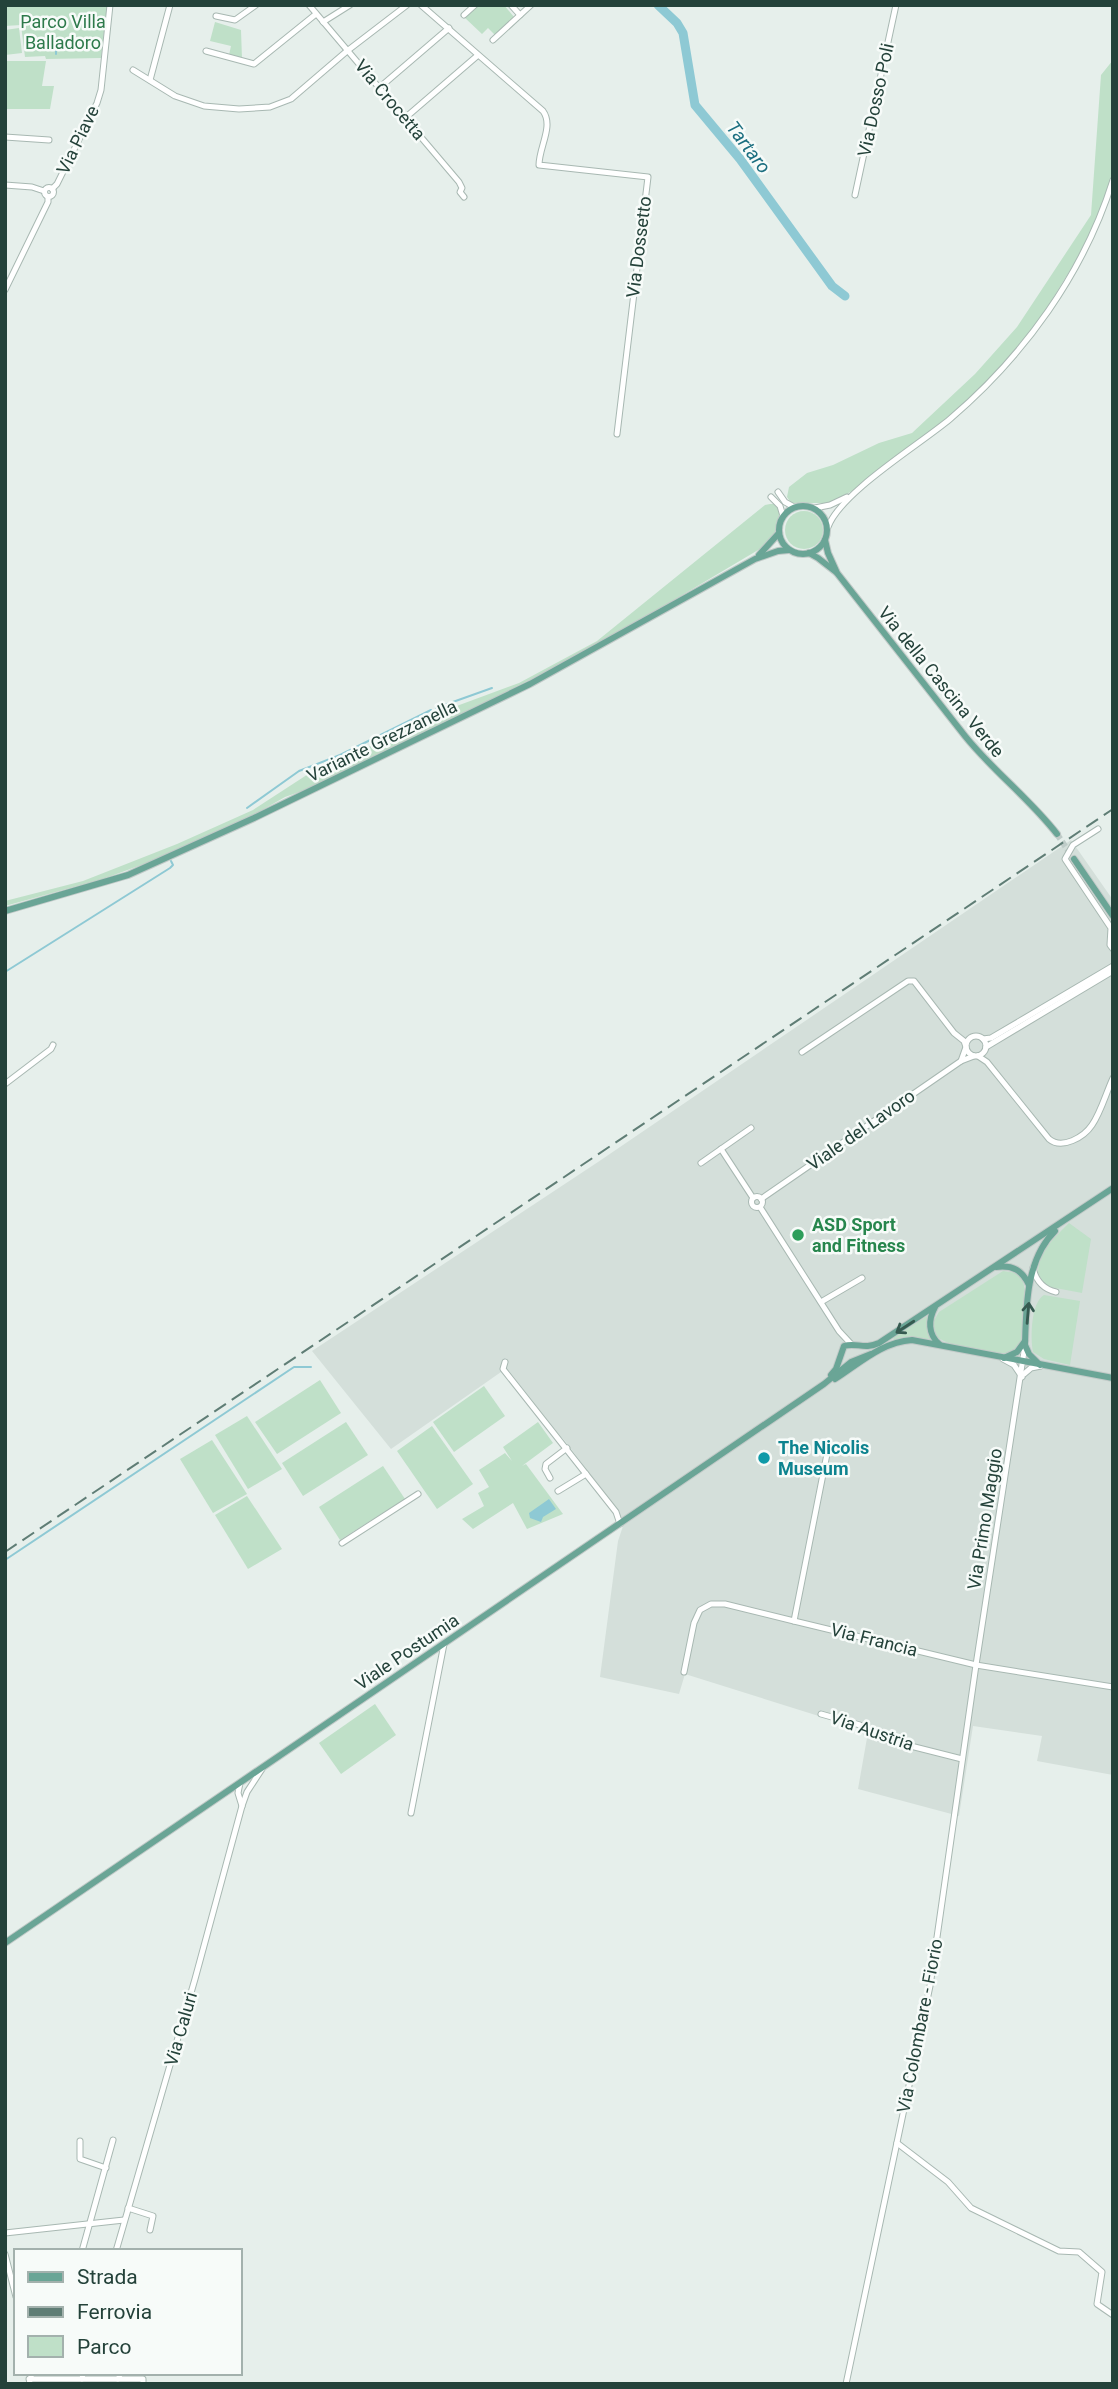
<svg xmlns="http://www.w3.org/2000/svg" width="1118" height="2389" viewBox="0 0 1118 2389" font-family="Roboto,sans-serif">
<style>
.built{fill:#d4dfda}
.green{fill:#bfe0c8}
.water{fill:#8ec9d4}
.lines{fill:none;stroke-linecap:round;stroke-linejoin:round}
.stream{stroke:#8ec9d4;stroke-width:2}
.river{stroke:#8ec9d4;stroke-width:9}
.major-tunnel{stroke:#bfccc8;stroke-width:6;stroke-dasharray:6 3;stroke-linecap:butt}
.minor-casing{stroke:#a8b8b2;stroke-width:7}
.major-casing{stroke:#c2cac8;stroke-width:8}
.minor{stroke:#fff;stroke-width:5}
.major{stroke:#6aa596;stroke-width:6}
.rail{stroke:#5f7d75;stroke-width:2;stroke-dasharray:14 7;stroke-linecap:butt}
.oneway{stroke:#365b51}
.leisure-dot{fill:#2e9e5b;stroke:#f7fbf9;stroke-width:2.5}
.culture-dot{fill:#0f9aa8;stroke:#f7fbf9;stroke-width:2.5}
.labels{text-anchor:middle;stroke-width:5;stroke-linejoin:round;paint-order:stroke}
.park-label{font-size:18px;fill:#2d7a4b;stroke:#f7fbf9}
.street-label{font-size:18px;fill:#24423a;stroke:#f7fbf9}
.leisure-label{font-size:18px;font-weight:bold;fill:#27864d;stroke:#f7fbf9;text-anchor:start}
.culture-label{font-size:18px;font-weight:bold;fill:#0d838f;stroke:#f7fbf9;text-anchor:start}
.water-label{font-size:19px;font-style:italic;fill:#1c6f80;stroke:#f7fbf9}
</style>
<rect width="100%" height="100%" fill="#e6efeb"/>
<path class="built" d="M 1071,840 L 1113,900 L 1113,1775 L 1037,1761 L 1042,1736 L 973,1726 L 959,1816 L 858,1789 L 867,1738 L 857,1728 L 685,1674 L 679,1694 L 600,1677 L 618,1541 L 623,1526 L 619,1512 L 565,1441 L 501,1372 L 391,1449 L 312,1351 L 598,1162 Z"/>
<g class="green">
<path d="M 5,5 L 107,5 L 101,58 L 46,59 L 45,56 L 25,57 L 21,25 L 5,26 Z"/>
<path d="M 478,5 L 504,5 L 514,17 L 496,36 L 488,28 L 482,34 L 464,17 Z"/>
<path d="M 215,22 L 241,30 L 242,59 L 229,55 L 231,46 L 210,41 Z"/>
<path d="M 19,28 L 22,53 L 5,55 L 5,30 Z"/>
<path d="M 1113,60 L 1113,175 L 1098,216 L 1080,254 L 1039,321 L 988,382 L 929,433 L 854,490 L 830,503 L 791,503 L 787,497 L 789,487 L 807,473 L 833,465 L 879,443 L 912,433 L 975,374 L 1017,327 L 1091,215 L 1101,75 Z"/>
<path d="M 5,61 L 46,61 L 42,86 L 54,86 L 50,109 L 5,109 Z"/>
<path d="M 770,504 L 776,504 L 782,513 L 777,532 L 770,543 L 610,638 L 449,722 L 308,789 L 285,797 L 257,813 L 152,861 L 103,879 L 5,906 L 5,901 L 83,881 L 177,844 L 253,810 L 319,767 L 343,760 L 427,717 L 519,683 L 597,641 L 765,505 Z"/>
<circle cx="804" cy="530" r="19"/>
<path d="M 1069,1223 L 1091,1239 L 1082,1293 L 1045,1286 L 1038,1273 C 1039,1251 1054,1238 1069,1223 Z"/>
<path d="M 1003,1271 L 1017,1273 L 1023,1281 L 1025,1291 L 1021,1341 L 1013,1352 C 998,1357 948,1347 936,1336 L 933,1322 L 939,1312 Z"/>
<path d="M 1044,1295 L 1080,1301 L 1070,1365 L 1044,1359 L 1033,1352 C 1030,1338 1031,1302 1044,1295 Z"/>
<path d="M 929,1315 L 933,1341 L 903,1337 L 894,1340 L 893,1337 Z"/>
<path d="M 320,1380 L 341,1413 L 277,1454 L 255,1422 Z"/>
<path d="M 484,1386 L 505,1416 L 454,1452 L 433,1422 Z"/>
<path d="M 247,1416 L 282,1469 L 248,1489 L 215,1435 Z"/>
<path d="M 346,1422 L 368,1455 L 303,1496 L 282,1463 Z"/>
<path d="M 538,1422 L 553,1443 L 522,1466 L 526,1464 L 563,1514 L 527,1529 L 513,1503 L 473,1529 L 462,1519 L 484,1506 L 478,1493 L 489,1487 L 479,1470 L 505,1453 L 512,1461 L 503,1447 Z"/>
<path d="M 432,1426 L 473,1484 L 437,1509 L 397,1451 Z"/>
<path d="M 212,1440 L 247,1494 L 213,1513 L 180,1459 Z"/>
<path d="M 383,1466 L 405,1499 L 340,1540 L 319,1507 Z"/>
<path d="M 247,1496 L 282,1549 L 248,1569 L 215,1515 Z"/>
<path d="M 375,1704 L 396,1735 L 341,1774 L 319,1743 Z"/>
</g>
<path class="water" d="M 549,1499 L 556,1509 L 543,1517 L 541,1522 L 530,1518 L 529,1513 Z"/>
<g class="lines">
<g class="stream">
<path d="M 39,44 L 56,46 L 56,54"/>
<path d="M 436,708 L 492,688"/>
<path d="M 247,808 L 299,771 L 340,755 L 431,710"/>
<path d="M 5,972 L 170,868 L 173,865 L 171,861"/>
<path d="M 5,1560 L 294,1367 L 311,1367"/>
</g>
<path class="river" d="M 658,5 L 677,23 L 683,33 L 695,105 L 740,159 L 832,286 L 845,296"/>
<path class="major-tunnel" d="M 1057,834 L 1071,855"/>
<g class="minor-casing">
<g id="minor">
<path d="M 309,5 L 459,182 L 462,188 L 460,192 L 464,197"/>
<path d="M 421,5 L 543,111 C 554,126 539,147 539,165 L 648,177 L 617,434"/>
<path d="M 511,5 L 520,15"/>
<path d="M 464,15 L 475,5"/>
<path d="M 216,16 L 235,20 L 256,5"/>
<path d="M 323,22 L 350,5"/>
<path d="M 493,40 L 531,5"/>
<path d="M 206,51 L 254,64 L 316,14"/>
<path d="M 133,70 L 175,96 L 204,106 L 239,109 L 270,107 L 291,99 L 347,51 L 407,5"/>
<path d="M 150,80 L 170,5"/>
<path d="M 379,88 L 449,28"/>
<path d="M 405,118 L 477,56"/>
<path d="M 5,137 L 49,140"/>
<path d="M 5,185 L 32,187 L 44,191"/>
<circle cx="49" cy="192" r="4.5"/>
<path d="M 52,189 L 57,184 L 97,103 L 101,90 L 110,5"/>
<path d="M 855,195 L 896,5"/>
<path d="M 5,290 L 48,202 L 48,197"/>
<path d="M 778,492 L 785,502 L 794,507"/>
<path d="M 771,497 L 780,506 L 783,516"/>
<path d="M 815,508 L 830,505 L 847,497"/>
<path d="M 828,527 C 841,492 919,445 950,419 C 1024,356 1084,273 1113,180"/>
<path d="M 1098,829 L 1073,845 L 1065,859 L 1111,928 L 1110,945 L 1113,949"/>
<circle cx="976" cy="1046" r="10"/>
<path d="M 983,1039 L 991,1038 L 1113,966"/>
<path d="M 986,1047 L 1113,971"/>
<path d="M 802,1052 L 908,981 L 914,981 L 954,1033 L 964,1041 L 966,1047 L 961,1061"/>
<path d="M 978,1056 L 987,1062 L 1049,1139 C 1062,1150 1084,1137 1092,1125 C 1101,1112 1106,1093 1113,1078"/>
<path d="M 5,1084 L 51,1049 L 53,1045"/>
<path d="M 721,1149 L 753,1198"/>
<path d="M 701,1163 L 751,1128"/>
<circle cx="757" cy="1202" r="5.5"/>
<path d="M 761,1199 L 961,1061 L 974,1056"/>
<path d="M 760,1207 L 839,1331 L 852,1345"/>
<path d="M 1033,1268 C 1036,1281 1043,1289 1056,1292"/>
<path d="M 821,1302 L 862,1278"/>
<path d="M 1003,1359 L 1014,1365 L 1022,1377"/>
<path d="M 505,1362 L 503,1369 L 616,1512 L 620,1524"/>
<path d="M 1024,1374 L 1031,1368 L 1041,1366"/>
<path d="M 550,1478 L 545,1469 L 546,1464 L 567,1448"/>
<path d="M 558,1491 L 586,1474"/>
<path d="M 342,1543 L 418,1494"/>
<path d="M 794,1621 L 828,1449"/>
<path d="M 684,1672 L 694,1623 L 700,1610 L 711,1604 L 725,1604 L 794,1621 L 976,1665 L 1113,1687"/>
<path d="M 821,1714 L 860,1725 L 879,1738 L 962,1759"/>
<path d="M 240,1783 L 238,1793 L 242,1806"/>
<path d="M 411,1813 L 444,1644"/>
<path d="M 80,2141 L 80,2159 L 106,2168"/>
<path d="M 897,2143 L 948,2182 L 971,2208 L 1059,2251 L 1079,2252 L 1102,2272 L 1097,2304 L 1113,2315"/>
<path d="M 128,2208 L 153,2216 L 150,2230"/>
<path d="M 5,2233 L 124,2220"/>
<path d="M 82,2251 L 113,2140"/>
<path d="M 116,2251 L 195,1979 L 242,1806 L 247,1792 L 262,1769"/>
<path d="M 5,2254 L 16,2297"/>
<path d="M 29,2379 L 82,2379 L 83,2373"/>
<path d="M 82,2379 L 118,2379 L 121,2373"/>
<path d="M 118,2379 L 143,2379 L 143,2384"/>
<path d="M 29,2384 L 32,2373"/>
<path d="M 846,2384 L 930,1986 L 976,1665 L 1025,1345"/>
</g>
</g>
<g class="major-casing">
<g id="major">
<circle cx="803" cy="530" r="24"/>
<path d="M 825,540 L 828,553 L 837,573 L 965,736 C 993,771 1029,798 1057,834"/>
<path d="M 809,553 L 818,558 L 836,572"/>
<path d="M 759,555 L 779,533"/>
<path d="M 1074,859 L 1113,916"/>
<path d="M 5,911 L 128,875 L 254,818 L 530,684 L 755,559 L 778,551 L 789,550"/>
<path d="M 996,1267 C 1013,1265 1022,1270 1029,1285"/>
<path d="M 935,1307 C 928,1320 928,1334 939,1344"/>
<path d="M 1004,1358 L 1017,1352 L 1025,1341"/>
<path d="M 1040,1365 L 1029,1354 L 1025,1345 C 1026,1307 1026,1259 1055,1231"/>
<path d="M 831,1375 L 836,1369 L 844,1346 C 856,1342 864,1350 879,1343 L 1113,1188"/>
<path d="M 835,1379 C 860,1363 882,1342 912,1340 L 1113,1378"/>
<path d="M 5,1943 L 824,1384 L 851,1362 L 871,1354"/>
</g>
</g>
<use href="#minor" class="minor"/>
<use href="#major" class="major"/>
<path class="rail" d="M 5,1552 L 1113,809"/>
</g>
<defs><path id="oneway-shaft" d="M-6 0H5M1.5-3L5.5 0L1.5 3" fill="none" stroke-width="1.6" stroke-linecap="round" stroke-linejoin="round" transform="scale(1.75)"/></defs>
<g class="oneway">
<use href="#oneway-shaft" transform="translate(1028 1313) rotate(-85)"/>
<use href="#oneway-shaft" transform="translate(905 1327) rotate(147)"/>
</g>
<circle class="leisure-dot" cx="798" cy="1235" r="7"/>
<circle class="culture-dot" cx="764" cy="1458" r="7"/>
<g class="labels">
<g class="park-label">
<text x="63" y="28">Parco Villa<tspan x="63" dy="21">Balladoro</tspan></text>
</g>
<g class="street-label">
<text transform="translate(390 100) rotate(50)" y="6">Via Crocetta</text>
<text transform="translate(876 100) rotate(-78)" y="6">Via Dosso Poli</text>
<text transform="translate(78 140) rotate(-64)" y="6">Via Piave</text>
<text transform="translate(639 247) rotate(-83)" y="6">Via Dossetto</text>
<text transform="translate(941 682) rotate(51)" y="6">Via della Cascina Verde</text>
<text transform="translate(382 741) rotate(-26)" y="6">Variante Grezzanella</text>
<text transform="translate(861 1130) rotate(-35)" y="6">Viale del Lavoro</text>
<text transform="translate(985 1519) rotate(-81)" y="6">Via Primo Maggio</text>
<text transform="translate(874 1640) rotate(14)" y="6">Via Francia</text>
<text transform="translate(407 1652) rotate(-34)" y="6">Viale Postumia</text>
<text transform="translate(872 1731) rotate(19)" y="6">Via Austria</text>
<text transform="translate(920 2026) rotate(-79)" y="6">Via Colombare - Fiorio</text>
<text transform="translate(181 2029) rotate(-74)" y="6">Via Caluri</text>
</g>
<g class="leisure-label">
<text x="812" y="1231">ASD Sport<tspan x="812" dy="21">and Fitness</tspan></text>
</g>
<g class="culture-label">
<text x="778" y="1454">The Nicolis<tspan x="778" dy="21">Museum</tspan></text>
</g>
<g class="water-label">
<text transform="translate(749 147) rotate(53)" y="7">Tartaro</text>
</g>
</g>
<rect width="1118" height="2389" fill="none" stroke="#24423a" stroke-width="14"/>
<rect x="14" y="2249" width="228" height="126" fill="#f7fbf9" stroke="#a3b1ad" stroke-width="2"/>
<rect x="28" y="2272" width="35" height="10" fill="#6aa596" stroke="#a3b1ad" stroke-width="2"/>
<text x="77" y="2284" font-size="21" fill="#24423a">Strada</text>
<rect x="28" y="2307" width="35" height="10" fill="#5f7d75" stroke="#a3b1ad" stroke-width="2"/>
<text x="77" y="2319" font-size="21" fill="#24423a">Ferrovia</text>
<rect x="28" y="2336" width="35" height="21" fill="#bfe0c8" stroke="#a3b1ad" stroke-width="2"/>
<text x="77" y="2354" font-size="21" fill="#24423a">Parco</text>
</svg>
